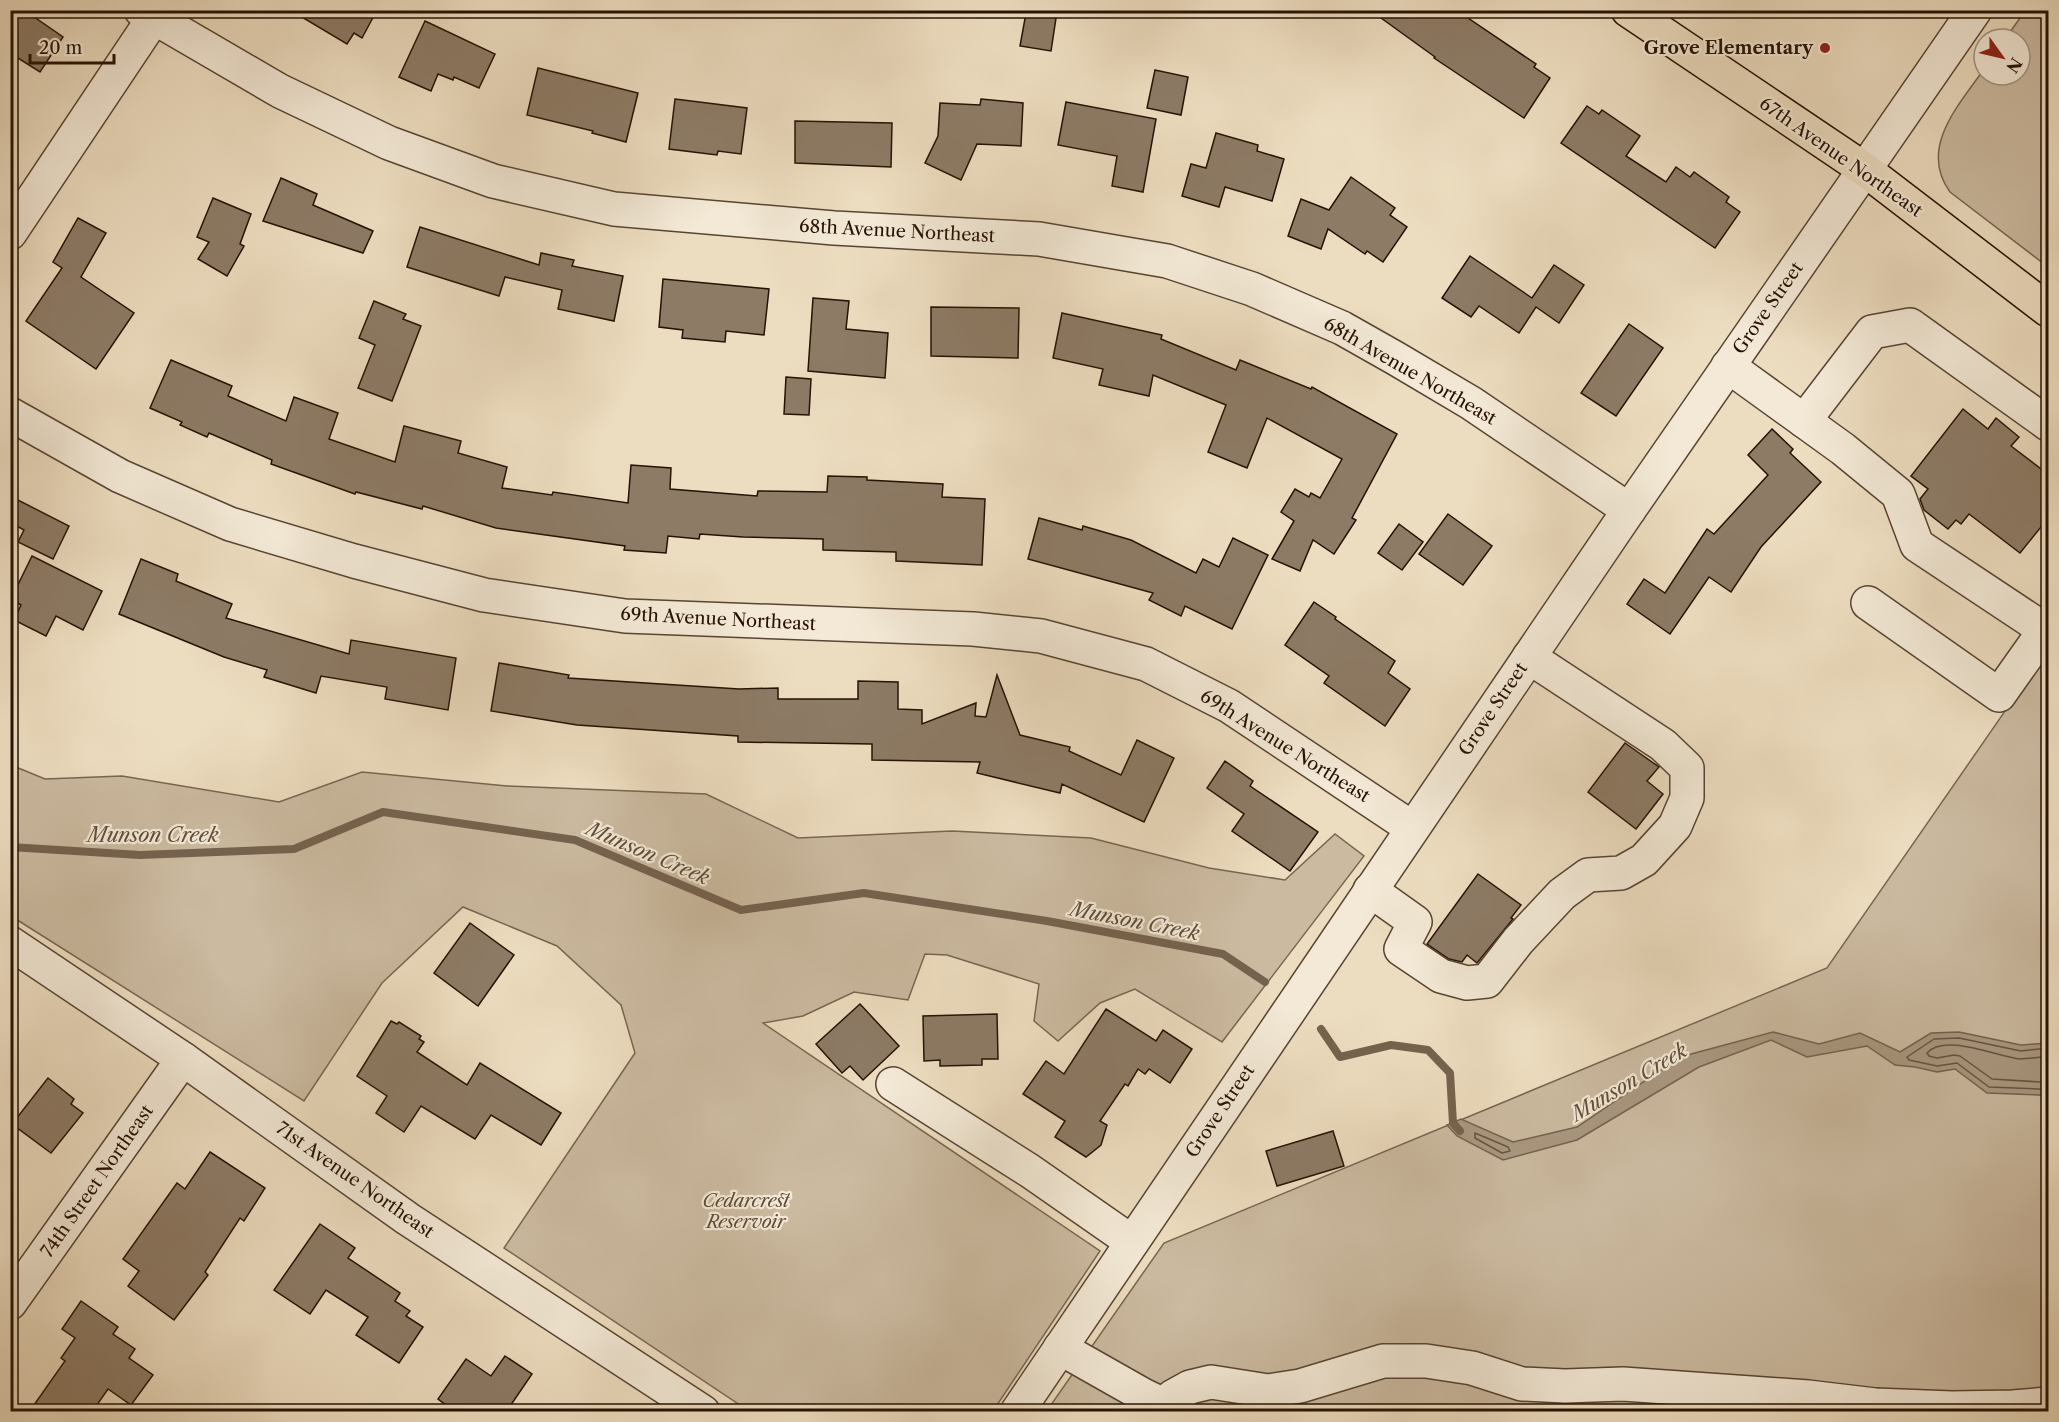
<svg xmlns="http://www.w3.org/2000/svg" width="2059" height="1422" viewBox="0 0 2059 1422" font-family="'Libre Caslon Text',serif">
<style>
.green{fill:#cbbaa0;stroke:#786652;stroke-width:1.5}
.water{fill:#a99880;stroke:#75624e;stroke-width:1.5}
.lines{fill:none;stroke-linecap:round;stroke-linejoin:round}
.shore{stroke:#685442;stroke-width:1.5}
.stream{stroke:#75624e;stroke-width:8}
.building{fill:#8d7b66;stroke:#261104;stroke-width:1.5}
.minor-casing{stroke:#584433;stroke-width:36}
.major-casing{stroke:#261104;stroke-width:36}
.minor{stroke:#f3e9d6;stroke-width:33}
.major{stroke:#edddc0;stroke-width:33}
.poi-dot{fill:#8f2418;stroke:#f3e9d6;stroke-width:2}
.labels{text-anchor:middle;stroke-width:4.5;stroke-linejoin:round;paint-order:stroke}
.poi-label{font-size:18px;font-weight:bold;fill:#261104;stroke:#f3e9d6;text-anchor:end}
.street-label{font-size:18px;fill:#261104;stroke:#f3e9d6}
.park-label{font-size:18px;font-style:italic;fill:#604c3b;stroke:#f3e9d6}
.water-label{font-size:20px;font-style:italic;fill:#614e3c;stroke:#f3e9d6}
</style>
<rect width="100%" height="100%" fill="#edddc0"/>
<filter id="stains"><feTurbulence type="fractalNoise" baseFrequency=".00333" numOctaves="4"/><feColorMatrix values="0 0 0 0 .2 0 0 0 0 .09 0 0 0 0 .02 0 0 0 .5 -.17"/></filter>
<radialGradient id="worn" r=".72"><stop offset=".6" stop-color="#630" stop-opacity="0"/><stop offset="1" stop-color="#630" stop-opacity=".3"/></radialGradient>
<g class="green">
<path d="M 2025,11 L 2048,11 L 2048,267 L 1950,192 C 1918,148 1959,105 1984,69 L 1984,75 L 2020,75 L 2020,39 L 2005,39 Z"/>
<path d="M 2048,649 L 2048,1411 L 1046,1412 L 1164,1243 L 1827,968 Z"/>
<path d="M 11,765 L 45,779 L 122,776 L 279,802 L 362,772 L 507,786 L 706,794 L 798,838 L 952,831 L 1091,838 L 1209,868 L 1285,880 L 1335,834 L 1364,856 L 1222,1042 L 1135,989 L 1100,1003 L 1058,1041 L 1034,1021 L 1039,984 L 947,955 L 925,954 L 908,1000 L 854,992 L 803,1016 L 763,1023 L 1100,1251 L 993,1411 L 749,1411 L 504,1248 L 635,1053 L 621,1005 L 557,946 L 463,907 L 382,983 L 304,1101 L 11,916 Z"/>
</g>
<path class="water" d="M 1773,1032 L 1819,1044 L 1860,1033 L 1900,1052 L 1931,1033 L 1959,1032 L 2021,1045 L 2048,1043 L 2048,1098 L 2039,1095 L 1987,1093 L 1955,1069 L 1937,1072 L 1915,1067 L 1895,1065 L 1867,1046 L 1807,1057 L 1771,1040 L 1699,1067 L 1577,1140 L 1503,1160 L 1457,1136 L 1447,1125 L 1461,1119 L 1513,1142 L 1577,1127 L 1680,1057 Z"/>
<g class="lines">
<g class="shore">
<path d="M 2048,1048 L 2021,1051 L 1959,1038 L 1934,1039 L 1907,1057 L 1909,1060 L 1937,1066 L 1957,1063 L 1989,1087 L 2039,1089 L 2048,1092"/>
<path d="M 2048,1056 C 2039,1057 2029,1059 2020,1059 C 1996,1056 1944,1033 1927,1053 L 1929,1056 L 1937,1058 L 1954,1055 L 1960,1056 L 1992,1079 L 2040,1082 L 2048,1084"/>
<path d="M 1475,1133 L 1508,1147 L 1510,1151 L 1502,1153 L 1475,1138 Z"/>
</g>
<g class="stream">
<path d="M 10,847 L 140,855 L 294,849 L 383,812 L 575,840 L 741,910 L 864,893 L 1047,921 L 1223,954 L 1265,982"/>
<path d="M 1321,1029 L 1340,1057 L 1391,1045 L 1428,1050 L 1450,1073 L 1453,1123 L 1460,1131"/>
</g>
</g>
<g class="building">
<path d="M 10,10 L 24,10 L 63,37 L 40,72 L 10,53 Z"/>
<path d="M 290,10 L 377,10 L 362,38 L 354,33 L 347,44 Z"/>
<path d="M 1370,10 L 1456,10 L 1536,64 L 1534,67 L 1550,78 L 1524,118 L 1434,58 L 1435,57 Z"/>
<path d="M 1026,13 L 1056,18 L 1051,51 L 1020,46 Z"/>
<path d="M 425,21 L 495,54 L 479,88 L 454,77 L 453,80 L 438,74 L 431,91 L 399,77 Z"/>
<path d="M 538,68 L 638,93 L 626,142 L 592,133 L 593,131 L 527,115 Z"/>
<path d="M 1155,70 L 1188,77 L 1181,115 L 1147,108 Z"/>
<path d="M 675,99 L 747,108 L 741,154 L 718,151 L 717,155 L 669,149 Z"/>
<path d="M 981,99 L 1023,103 L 1021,146 L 977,144 L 961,180 L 925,163 L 938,136 L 940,103 L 980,105 Z"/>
<path d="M 1066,102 L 1156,119 L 1143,192 L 1112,186 L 1117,156 L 1058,145 Z"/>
<path d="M 1587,106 L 1599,114 L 1602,110 L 1640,136 L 1626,156 L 1666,182 L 1676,167 L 1690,177 L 1694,172 L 1729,197 L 1726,202 L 1740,212 L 1715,248 L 1561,143 Z"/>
<path d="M 795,121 L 892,123 L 891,167 L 795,163 Z"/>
<path d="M 1216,133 L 1258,145 L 1257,151 L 1284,159 L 1272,201 L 1225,187 L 1219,207 L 1182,196 L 1191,164 L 1206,168 Z"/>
<path d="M 1351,177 L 1395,208 L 1390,215 L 1407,227 L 1383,262 L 1367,251 L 1365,254 L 1328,229 L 1321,249 L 1288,236 L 1301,199 L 1329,210 Z"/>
<path d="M 281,178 L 317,194 L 313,205 L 373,231 L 363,253 L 263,221 Z"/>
<path d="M 213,198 L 251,214 L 240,244 L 244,246 L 227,276 L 198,259 L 209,242 L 197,237 Z"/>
<path d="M 78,218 L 106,233 L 81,277 L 134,313 L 96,369 L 26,321 L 62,268 L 53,262 Z"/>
<path d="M 420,227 L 539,265 L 541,253 L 574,260 L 572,266 L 623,276 L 614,321 L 558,309 L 562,290 L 505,277 L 499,296 L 407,267 Z"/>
<path d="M 1470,256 L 1532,298 L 1554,265 L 1584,285 L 1559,323 L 1536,307 L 1519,333 L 1479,306 L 1471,317 L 1442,298 Z"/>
<path d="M 663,279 L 769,289 L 764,335 L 726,331 L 725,342 L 682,338 L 683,330 L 659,327 Z"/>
<path d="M 813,298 L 849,301 L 846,329 L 888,333 L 885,378 L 808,371 Z"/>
<path d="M 374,301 L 406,314 L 403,319 L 421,326 L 392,401 L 358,388 L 375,345 L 359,338 Z"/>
<path d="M 931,307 L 1019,308 L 1018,358 L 931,356 Z"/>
<path d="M 1062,313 L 1162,335 L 1161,339 L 1236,370 L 1240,360 L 1311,389 L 1312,387 L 1397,434 L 1352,518 L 1356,520 L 1334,554 L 1313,540 L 1300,571 L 1272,559 L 1294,521 L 1281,512 L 1295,489 L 1309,497 L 1311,493 L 1320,498 L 1342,459 L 1267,418 L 1247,468 L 1208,452 L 1226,405 L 1153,375 L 1149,396 L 1099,385 L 1103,369 L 1053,358 Z"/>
<path d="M 1629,324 L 1663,348 L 1616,416 L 1581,393 Z"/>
<path d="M 171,360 L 232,386 L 228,396 L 286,421 L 294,397 L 338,413 L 329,439 L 395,462 L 404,426 L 461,441 L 458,453 L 507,467 L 502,488 L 552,495 L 553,492 L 628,503 L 631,465 L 671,468 L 670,489 L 757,496 L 758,491 L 827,492 L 828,476 L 867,477 L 867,480 L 943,484 L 942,497 L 985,499 L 982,565 L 896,561 L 896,552 L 823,550 L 823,539 L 743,537 L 700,534 L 699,539 L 668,536 L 666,553 L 624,550 L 625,546 L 496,528 L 423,506 L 422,509 L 356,492 L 355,494 L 271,464 L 272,460 L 209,433 L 207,437 L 180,425 L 182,422 L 150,408 Z"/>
<path d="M 786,377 L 811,379 L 809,415 L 784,414 Z"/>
<path d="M 1963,409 L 1988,429 L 1996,418 L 2019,437 L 2011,446 L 2049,475 L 2049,517 L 2020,553 L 1969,514 L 1961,524 L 1956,520 L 1948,529 L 1924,510 L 1920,499 L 1928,489 L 1911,476 Z"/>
<path d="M 1772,429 L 1793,449 L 1790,453 L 1821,482 L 1761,547 L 1731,592 L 1709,577 L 1670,634 L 1627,604 L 1644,579 L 1665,593 L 1707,529 L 1714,534 L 1768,475 L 1748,455 Z"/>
<path d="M 10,496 L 69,526 L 53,559 L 18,542 L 24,530 L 10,522 Z"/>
<path d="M 1448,514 L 1492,546 L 1463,585 L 1419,554 Z"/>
<path d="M 1039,518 L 1082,530 L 1083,526 L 1131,540 L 1196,573 L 1203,559 L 1219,567 L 1233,538 L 1268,555 L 1232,629 L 1185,606 L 1181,616 L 1149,600 L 1153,593 L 1028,559 Z"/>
<path d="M 1399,524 L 1423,542 L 1402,570 L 1378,553 Z"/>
<path d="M 32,556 L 102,591 L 83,630 L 56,616 L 46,636 L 14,620 L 21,605 L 11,599 Z"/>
<path d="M 141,559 L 178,574 L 176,581 L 232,604 L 226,618 L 349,654 L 351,640 L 456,658 L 448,710 L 385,699 L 387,687 L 321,676 L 316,693 L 264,677 L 267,670 L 224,657 L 119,614 Z"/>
<path d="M 1314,602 L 1336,617 L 1335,619 L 1395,661 L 1388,673 L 1410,689 L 1385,726 L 1324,683 L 1329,676 L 1285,645 Z"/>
<path d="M 499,663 L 569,675 L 568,678 L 739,689 L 778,688 L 778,699 L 858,699 L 858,681 L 898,682 L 898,709 L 922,710 L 922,724 L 976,703 L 975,716 L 986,717 L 997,675 L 1020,735 L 1070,747 L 1069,751 L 1121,775 L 1137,740 L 1174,758 L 1144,822 L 1062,784 L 1060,793 L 977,773 L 980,762 L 872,760 L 872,744 L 738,742 L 738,736 L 577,725 L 491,711 Z"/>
<path d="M 1625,743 L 1659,767 L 1647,781 L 1663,794 L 1636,829 L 1588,792 Z"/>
<path d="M 1225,761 L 1253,781 L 1250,786 L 1318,832 L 1290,871 L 1232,831 L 1244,814 L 1207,788 Z"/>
<path d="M 1478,874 L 1521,905 L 1511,918 L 1513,919 L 1477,963 L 1467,955 L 1462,962 L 1449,959 L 1427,944 Z"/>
<path d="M 470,923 L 514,955 L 478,1006 L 434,973 Z"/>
<path d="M 860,1004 L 899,1046 L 863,1080 L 850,1066 L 842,1073 L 816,1044 Z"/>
<path d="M 1106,1009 L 1156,1041 L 1163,1030 L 1192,1049 L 1170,1083 L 1149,1069 L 1145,1074 L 1138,1069 L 1128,1086 L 1125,1084 L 1100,1121 L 1107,1125 L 1101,1145 L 1086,1157 L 1055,1137 L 1065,1121 L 1023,1094 L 1046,1061 L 1064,1074 Z"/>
<path d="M 997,1014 L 998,1059 L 982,1059 L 982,1065 L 940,1066 L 940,1060 L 924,1061 L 923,1016 Z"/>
<path d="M 391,1021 L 397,1024 L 399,1022 L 421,1036 L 419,1039 L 424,1042 L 417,1052 L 467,1085 L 480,1063 L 561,1113 L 541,1145 L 491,1115 L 475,1139 L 421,1106 L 404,1132 L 376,1113 L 387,1096 L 357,1076 Z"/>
<path d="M 48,1078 L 74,1099 L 71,1104 L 83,1113 L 51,1153 L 12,1124 Z"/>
<path d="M 1333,1131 L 1344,1166 L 1277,1186 L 1266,1151 Z"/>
<path d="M 210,1152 L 265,1188 L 244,1221 L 240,1218 L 205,1272 L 208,1275 L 174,1320 L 128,1286 L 139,1271 L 123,1259 L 177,1183 L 185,1189 Z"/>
<path d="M 320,1224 L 355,1248 L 348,1258 L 400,1293 L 395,1301 L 410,1311 L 406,1316 L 423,1327 L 399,1363 L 356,1335 L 368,1317 L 326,1290 L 310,1314 L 274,1290 Z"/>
<path d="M 81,1301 L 118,1327 L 113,1334 L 135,1349 L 129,1358 L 153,1375 L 131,1405 L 108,1389 L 92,1412 L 29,1412 L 65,1361 L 61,1358 L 75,1338 L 62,1329 Z"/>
<path d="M 505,1356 L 532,1374 L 506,1412 L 455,1412 L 438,1399 L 466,1359 L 491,1376 Z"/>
</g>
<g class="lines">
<g class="minor-casing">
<g id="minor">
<path d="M 141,10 L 280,91 L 389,143 L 493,181 L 614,209 L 834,228 L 1039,239 L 1167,261 L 1252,289 L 1342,328 L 1395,358 L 1471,403 L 1629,510"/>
<path d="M 10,233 L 159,10"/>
<path d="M 1728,366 L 1843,449 L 1898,494 L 1917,545 L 2045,630 L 2048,625"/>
<path d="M 10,414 L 120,476 L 230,524 L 354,561 L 484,595 L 625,616 L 973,629 L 1041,636 L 1146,664 L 1229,706 L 1412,828"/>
<path d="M 1804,421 L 1872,332 L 1910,325 L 2048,424"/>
<path d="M 1868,603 L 1999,695 L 2045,630"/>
<path d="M 1370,890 L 1415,922 L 1401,949 L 1441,976 L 1467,983 L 1487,981 L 1518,941 L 1562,894 L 1588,875 L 1621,873 L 1644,860 L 1675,826 L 1687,798 L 1687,768 L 1663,745 L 1529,657"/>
<path d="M 10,943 L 183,1059 L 408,1219 L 703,1412"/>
<path d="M 893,1084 L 1030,1171 L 1132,1242"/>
<path d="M 10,1303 L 183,1059"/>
<path d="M 1060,1348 L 1143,1395 L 1178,1412"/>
<path d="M 1017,1412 L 1629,510 L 1975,10"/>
<path d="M 1174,1412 L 1172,1397 L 1190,1387 L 1211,1382 L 1268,1391 L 1300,1386 L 1383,1361 L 1426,1361 L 1472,1368 L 1522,1384 L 1565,1386 L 1623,1384 L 1808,1397 L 1875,1405 L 1952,1408 L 2013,1407 L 2048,1404"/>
</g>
</g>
<g class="major-casing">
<path id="major" d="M 1628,10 L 1864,169 L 2048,310"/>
</g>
<use href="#minor" class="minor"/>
<use href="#major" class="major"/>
</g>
<circle class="poi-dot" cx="1825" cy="48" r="6"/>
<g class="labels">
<g class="poi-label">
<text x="1813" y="54">Grove Elementary</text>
</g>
<g class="street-label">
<text transform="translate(1841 157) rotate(35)" y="6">67th Avenue Northeast</text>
<text transform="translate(897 231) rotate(3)" y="6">68th Avenue Northeast</text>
<text transform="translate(1768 308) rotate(-55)" y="6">Grove Street</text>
<text transform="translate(1410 371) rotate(30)" y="6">68th Avenue Northeast</text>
<text transform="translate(718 619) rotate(3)" y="6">69th Avenue Northeast</text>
<text transform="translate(1493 709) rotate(-56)" y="6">Grove Street</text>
<text transform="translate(1285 746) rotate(32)" y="6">69th Avenue Northeast</text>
<text transform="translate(1220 1111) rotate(-56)" y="6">Grove Street</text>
<text transform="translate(355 1180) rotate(35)" y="6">71st Avenue Northeast</text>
<text transform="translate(97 1181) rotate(-55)" y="6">74th Street Northeast</text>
</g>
<g class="park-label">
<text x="746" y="1207">Cedarcrest<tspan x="746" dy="21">Reservoir</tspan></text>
</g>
<g class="water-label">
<text x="153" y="842">Munson Creek</text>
<text transform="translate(648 853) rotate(23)" y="7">Munson Creek</text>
<text transform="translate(1135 921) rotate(11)" y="7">Munson Creek</text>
<text transform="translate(1629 1082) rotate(-31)" y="7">Munson Creek</text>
</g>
</g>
<rect width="2059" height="1422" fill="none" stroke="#edddc0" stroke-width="36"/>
<rect x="12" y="12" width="2035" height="1398" fill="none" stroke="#261104" stroke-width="3"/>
<rect x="18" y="18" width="2023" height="1386" fill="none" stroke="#261104" stroke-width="1.5"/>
<g transform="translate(2002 57) rotate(124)"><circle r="28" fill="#f3e9d6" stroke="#a19382" stroke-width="1.5"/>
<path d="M0-4.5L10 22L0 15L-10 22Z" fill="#8f2418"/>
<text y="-9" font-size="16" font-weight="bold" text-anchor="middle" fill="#261104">N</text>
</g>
<path d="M30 54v9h84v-9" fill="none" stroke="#261104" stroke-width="3"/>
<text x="39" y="54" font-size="18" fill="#261104" stroke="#f3e9d6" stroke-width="4.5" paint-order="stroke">20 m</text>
<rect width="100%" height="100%" filter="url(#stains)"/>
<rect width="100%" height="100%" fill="url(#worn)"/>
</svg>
